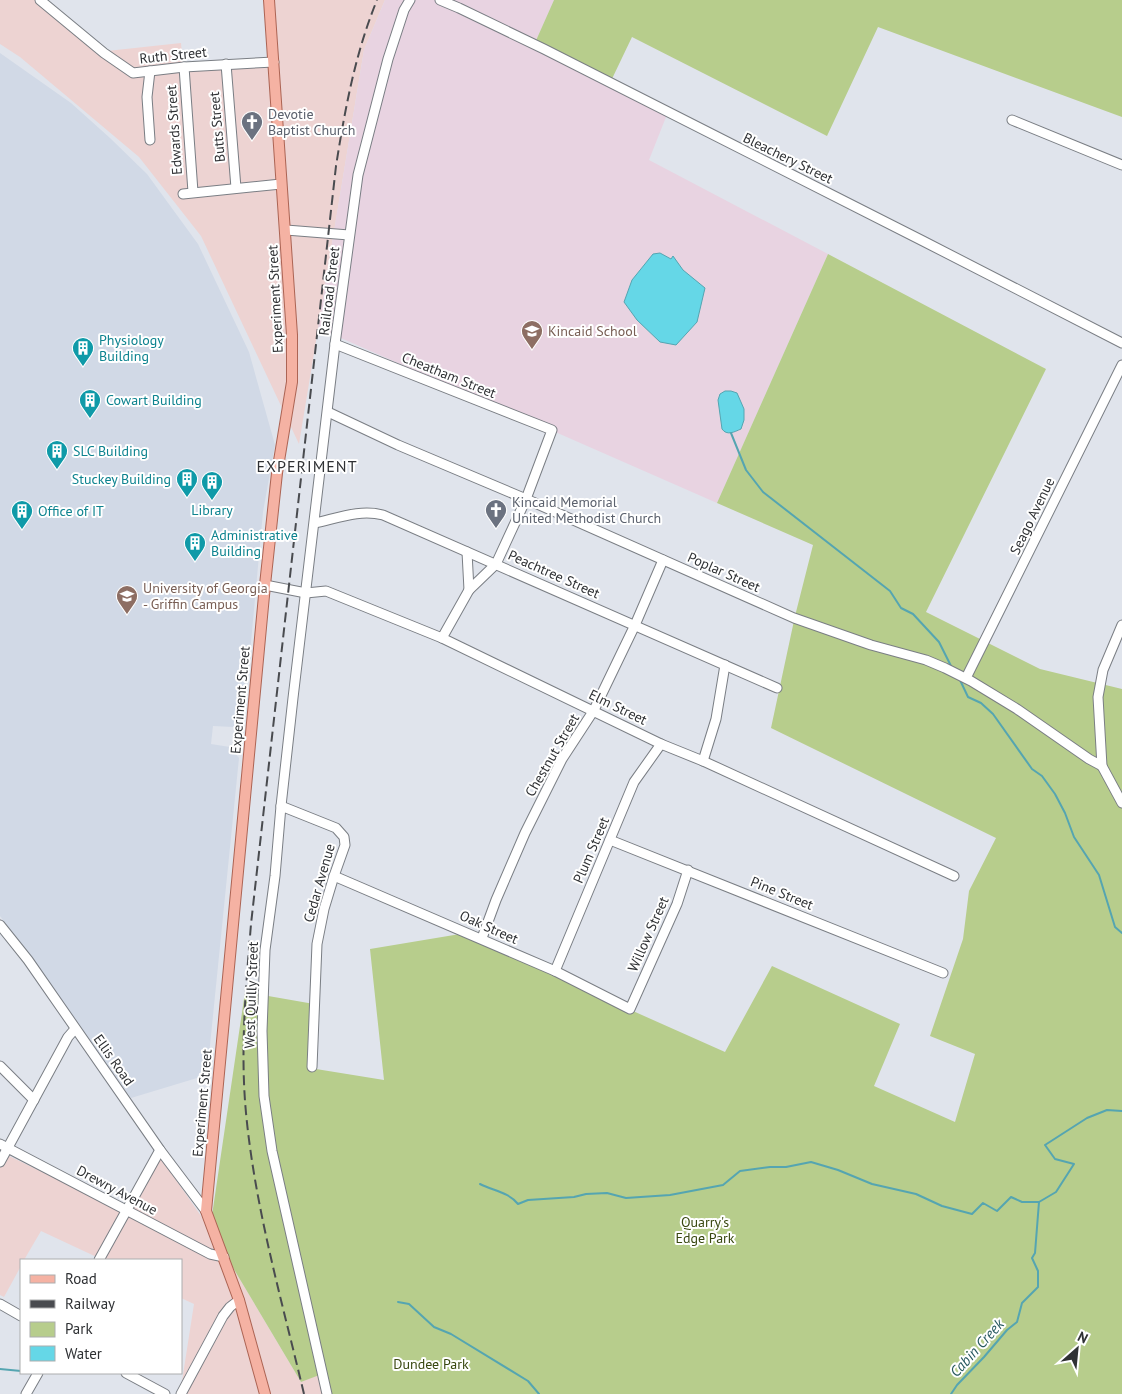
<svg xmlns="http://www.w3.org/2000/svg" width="1122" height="1394" viewBox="0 0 1122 1394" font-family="'PT Sans',sans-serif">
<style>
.commercial{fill:#edd3d2}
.industrial{fill:#e8d3e1}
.built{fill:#d1d9e6}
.green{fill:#b7cd8c}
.water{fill:#65d7e7;stroke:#55a5b1}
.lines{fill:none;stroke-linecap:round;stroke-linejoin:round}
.stream{stroke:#55a5b1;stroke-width:2}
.minor-casing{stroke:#7a7e84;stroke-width:11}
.major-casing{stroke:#ac6454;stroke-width:12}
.minor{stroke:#fff;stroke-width:9}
.major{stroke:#f5b2a3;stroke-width:10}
.rail{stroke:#494b4f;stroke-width:2;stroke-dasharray:10 5;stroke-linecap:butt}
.labels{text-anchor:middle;stroke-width:4;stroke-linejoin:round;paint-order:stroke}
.street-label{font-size:14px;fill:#2f3134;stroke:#fff}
.worship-label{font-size:14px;fill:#5b616d;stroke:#fff;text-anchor:start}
.education-label{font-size:14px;fill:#785e54;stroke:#fff;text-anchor:start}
.culture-label{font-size:14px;fill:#0d838f;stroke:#fff;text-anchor:start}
.park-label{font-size:14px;fill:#38470f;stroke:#fff}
.water-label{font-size:15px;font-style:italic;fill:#27585f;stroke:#fff}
.quarter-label{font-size:16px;letter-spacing:1px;fill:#2f3134;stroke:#fff}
</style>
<rect width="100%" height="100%" fill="#e0e4ec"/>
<g class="commercial">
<path d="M 0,0 L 46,0 L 107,51 L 181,43 L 183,66 L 275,61 L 271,0 L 385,0 L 364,50 L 299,444 L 201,236 L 139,157 L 20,57 L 0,44 Z"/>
<path d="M 156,1151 L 210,1229 L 301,1382 L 322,1373 L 327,1394 L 180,1394 L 194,1304 L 181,1298 L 181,1260 L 103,1260 L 41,1231 L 24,1260 L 21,1260 L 21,1266 L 4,1297 L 0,1295 L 0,1167 L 7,1155 L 125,1212 Z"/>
</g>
<path class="industrial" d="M 385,0 L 554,0 L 534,45 L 668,112 L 649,160 L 828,254 L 717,503 L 318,328 L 364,50 Z"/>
<path class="built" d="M 0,53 L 71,103 L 110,138 L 147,174 L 198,244 L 249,352 L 275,445 L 263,512 L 244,718 L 233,727 L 213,726 L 211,744 L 230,747 L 239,758 L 207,1075 L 131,1098 L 0,916 Z"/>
<g class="green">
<path d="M 554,0 L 1122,0 L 1122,117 L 878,27 L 827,136 L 632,37 L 610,83 L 534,45 Z"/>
<path d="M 828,254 L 1046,369 L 926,612 L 1040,669 L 1122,689 L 1122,1394 L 327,1394 L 322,1374 L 301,1382 L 210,1229 L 245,992 L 314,1004 L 316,1069 L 384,1080 L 370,949 L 460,934 L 725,1052 L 772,966 L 900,1024 L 874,1086 L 955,1122 L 975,1054 L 930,1036 L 963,939 L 969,891 L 996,838 L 771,728 L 795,616 L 813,545 L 717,503 Z"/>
</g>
<g class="water">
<path d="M 660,253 L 671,259 L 673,256 L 683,270 L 705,288 L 697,322 L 676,345 L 660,342 L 637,320 L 624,302 L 632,280 L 653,254 Z"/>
<path d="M 725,391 L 731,391 L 737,393 L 744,409 L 744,420 L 741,429 C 734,432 727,436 722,429 L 718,400 L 720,394 Z"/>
</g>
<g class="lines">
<g class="stream">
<path d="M 731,433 L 746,470 L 763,492 L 890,591 L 901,608 L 913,614 L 939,642 L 951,666"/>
<path d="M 960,680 L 968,697 L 981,703 L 993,714 L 1032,769 L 1042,776 L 1055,794 L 1065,813 L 1074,837 L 1099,875 L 1115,927 L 1122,933"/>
<path d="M 480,1184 C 494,1191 508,1192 518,1204 L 528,1200 L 574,1197 L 586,1194 L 607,1193 L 626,1198 L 670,1195 L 723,1185 L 740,1171 L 770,1167 L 786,1167 L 811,1162 L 838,1170 L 872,1184 L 916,1194 L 942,1206 L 972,1214 L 983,1203 L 997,1211 L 1011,1197 L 1022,1202 L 1039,1202"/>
<path d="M 1039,1202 L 1056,1192 L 1074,1164 L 1055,1159 L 1045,1145 L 1087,1118 L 1107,1110 L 1122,1111"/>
<path d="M 398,1302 L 409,1304 L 434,1327 L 451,1334 L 528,1381 L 539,1394"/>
<path d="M 0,1369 L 21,1371"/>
<path d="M 951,1394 L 957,1385 L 984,1357 L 1007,1330 L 1017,1322 L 1022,1303 L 1038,1287 L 1038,1271 L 1032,1258 L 1035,1253 L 1039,1202"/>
</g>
<g class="minor-casing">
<g id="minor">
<path d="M 40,0 L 104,53 L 133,73 L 184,67 L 274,62"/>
<path d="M 440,0 L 459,8 L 544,49 L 923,241 L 1122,343"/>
<path d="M 226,64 L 236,188"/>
<path d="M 184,67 L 193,192"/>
<path d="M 1012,120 L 1122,165"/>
<path d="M 150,140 L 147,97 L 150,71"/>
<path d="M 183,194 L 281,184"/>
<path d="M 286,230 L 349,235"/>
<path d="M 335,344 L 552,430 L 526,499 L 496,564 L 469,590 L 442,638"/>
<path d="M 328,412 L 398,445 L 526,499 L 794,618 L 871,645 L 926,660 L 945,668 L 971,681 L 1017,709 L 1089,759 L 1102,766"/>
<path d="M 315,523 C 338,518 360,509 383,515 L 777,688"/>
<path d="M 467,552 L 469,590"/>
<path d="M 265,585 L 306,593 L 326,591 L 442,638 L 661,744 L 703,761 L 954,876"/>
<path d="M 1122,625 L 1103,670 L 1098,697 L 1102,766 L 1122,803"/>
<path d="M 966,678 L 1122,365"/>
<path d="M 703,761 L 716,719 L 725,665"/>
<path d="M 281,806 L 336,828 L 344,837 L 345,845 L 334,876 L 324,909 L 317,944 L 312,1067"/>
<path d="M 610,840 L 943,973"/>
<path d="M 334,876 L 555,971 L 630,1009 L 677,904 L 688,870"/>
<path d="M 0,925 L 28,960 L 160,1150 L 206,1211"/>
<path d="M 482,938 L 496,900 L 525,833 L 562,759 L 594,710 L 635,625 L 663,560"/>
<path d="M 555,971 L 634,782 L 661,744"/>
<path d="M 0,1066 L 34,1100"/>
<path d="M 0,1144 L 210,1254 L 224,1257"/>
<path d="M 0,1162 L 68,1037 L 75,1029"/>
<path d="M 99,1260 L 160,1150"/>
<path d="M 0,1304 L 21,1316"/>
<path d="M 126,1373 L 165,1394"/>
<path d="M 26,1394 L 38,1373"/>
<path d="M 181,1394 L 223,1316 L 230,1307 L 239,1300"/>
<path d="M 327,1394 L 272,1151 L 264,1096 L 262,1031 L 265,950 L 275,876 L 281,806 L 293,698 L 335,344 L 358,175 L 388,59 L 404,10 L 410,0"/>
</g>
</g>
<g class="major-casing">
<path id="major" d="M 265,1394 L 239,1300 L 206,1211 L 265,585 L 277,473 L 292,382 L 292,335 L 269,0"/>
</g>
<use href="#minor" class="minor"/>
<use href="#major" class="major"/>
<path class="rail" d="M 304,1394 C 282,1301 255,1208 246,1113 C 240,1049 246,987 251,924 L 336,166 C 345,109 355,54 377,0"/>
</g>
<defs>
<g id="church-pin" transform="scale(1.125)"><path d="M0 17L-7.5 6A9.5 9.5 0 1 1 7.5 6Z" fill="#6b7280" stroke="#fff"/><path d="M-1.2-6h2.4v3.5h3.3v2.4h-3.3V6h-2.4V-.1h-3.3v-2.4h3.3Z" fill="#fff"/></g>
<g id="school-pin" transform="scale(1.125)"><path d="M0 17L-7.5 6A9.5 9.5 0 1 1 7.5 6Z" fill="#8d6e63" stroke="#fff"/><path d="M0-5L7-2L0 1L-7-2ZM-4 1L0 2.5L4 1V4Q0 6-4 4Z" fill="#fff"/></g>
<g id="building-pin" transform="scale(1.125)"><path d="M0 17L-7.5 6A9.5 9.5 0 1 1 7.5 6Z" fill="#0f9aa8" stroke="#fff"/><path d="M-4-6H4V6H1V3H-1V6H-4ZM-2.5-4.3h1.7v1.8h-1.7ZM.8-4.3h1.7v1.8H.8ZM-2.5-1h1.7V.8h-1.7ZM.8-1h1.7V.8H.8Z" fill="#fff"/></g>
<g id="university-pin" transform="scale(1.125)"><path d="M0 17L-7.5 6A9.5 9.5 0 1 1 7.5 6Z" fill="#8d6e63" stroke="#fff"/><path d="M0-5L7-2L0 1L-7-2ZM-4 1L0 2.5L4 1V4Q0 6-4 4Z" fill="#fff"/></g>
</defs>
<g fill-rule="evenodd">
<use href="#church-pin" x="252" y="122"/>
<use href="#school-pin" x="532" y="331"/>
<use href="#building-pin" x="83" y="348"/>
<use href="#building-pin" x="90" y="400"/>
<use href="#building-pin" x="57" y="451"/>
<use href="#building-pin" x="187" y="479"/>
<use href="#building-pin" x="212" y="482"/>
<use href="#church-pin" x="496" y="510"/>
<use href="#building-pin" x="22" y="511"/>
<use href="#building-pin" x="195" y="543"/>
<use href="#university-pin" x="127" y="596"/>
</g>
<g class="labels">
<g class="street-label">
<text transform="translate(173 55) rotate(-6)" y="5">Ruth Street</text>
<text transform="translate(217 127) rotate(-95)" y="5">Butts Street</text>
<text transform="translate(174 130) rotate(-94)" y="5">Edwards Street</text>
<text transform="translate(788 158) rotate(26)" y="5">Bleachery Street</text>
<text transform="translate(329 291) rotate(-83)" y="5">Railroad Street</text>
<text transform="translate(275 299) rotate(-93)" y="5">Experiment Street</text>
<text transform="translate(449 375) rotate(22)" y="5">Cheatham Street</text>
<text transform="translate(1032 516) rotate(-64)" y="5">Seago Avenue</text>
<text transform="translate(724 572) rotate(24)" y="5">Poplar Street</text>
<text transform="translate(554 574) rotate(24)" y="5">Peachtree Street</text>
<text transform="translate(240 700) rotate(-85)" y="5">Experiment Street</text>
<text transform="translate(618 707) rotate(26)" y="5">Elm Street</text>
<text transform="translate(552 755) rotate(-60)" y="5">Chestnut Street</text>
<text transform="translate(591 850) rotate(-67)" y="5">Plum Street</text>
<text transform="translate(319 883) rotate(-74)" y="5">Cedar Avenue</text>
<text transform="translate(782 893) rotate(22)" y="5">Pine Street</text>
<text transform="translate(489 927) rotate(24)" y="5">Oak Street</text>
<text transform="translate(648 934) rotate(-66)" y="5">Willow Street</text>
<text transform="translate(251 995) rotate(-88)" y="5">West Quilly Street</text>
<text transform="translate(114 1060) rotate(55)" y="5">Ellis Road</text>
<text transform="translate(202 1103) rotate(-85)" y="5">Experiment Street</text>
<text transform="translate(117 1190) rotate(28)" y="5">Drewry Avenue</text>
</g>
<g class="worship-label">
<text x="268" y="119">Devotie<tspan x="268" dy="16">Baptist Church</tspan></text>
<text x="512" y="507">Kincaid Memorial<tspan x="512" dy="16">United Methodist Church</tspan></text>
</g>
<g class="education-label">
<text x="548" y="336">Kincaid School</text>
<text x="143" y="593">University of Georgia<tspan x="143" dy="16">- Griffin Campus</tspan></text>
</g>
<g class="culture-label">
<text x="99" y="345">Physiology<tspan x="99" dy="16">Building</tspan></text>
<text x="106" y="405">Cowart Building</text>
<text x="73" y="456">SLC Building</text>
<text x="171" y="484" text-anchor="end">Stuckey Building</text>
<text x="212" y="515" text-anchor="middle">Library</text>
<text x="38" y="516">Office of IT</text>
<text x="211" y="540">Administrative<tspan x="211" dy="16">Building</tspan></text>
</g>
<g class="park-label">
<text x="705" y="1227">Quarry's<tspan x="705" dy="16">Edge Park</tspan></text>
<text x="431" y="1369">Dundee Park</text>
</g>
<g class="water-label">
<text transform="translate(977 1348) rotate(-48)" y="5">Cabin Creek</text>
</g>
<g class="quarter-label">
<text x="307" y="472">EXPERIMENT</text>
</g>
</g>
<rect x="20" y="1259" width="162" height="115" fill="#ffffff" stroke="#acadae"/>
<rect x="30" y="1275" width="25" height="8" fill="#f5b2a3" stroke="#acadae"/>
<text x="65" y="1284" font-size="15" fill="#2f3134">Road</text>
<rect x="30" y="1300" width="25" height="8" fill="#494b4f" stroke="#acadae"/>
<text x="65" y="1309" font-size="15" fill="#2f3134">Railway</text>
<rect x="30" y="1322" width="25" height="15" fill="#b7cd8c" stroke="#acadae"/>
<text x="65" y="1334" font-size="15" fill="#2f3134">Park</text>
<rect x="30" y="1346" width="25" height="15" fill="#65d7e7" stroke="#acadae"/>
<text x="65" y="1359" font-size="15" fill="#2f3134">Water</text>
<g transform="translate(1077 1349) rotate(27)" stroke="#ffffff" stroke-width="4" paint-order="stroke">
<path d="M0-4L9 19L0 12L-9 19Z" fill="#2f3134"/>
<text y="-8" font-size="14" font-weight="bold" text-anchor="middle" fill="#2f3134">N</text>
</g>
</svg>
